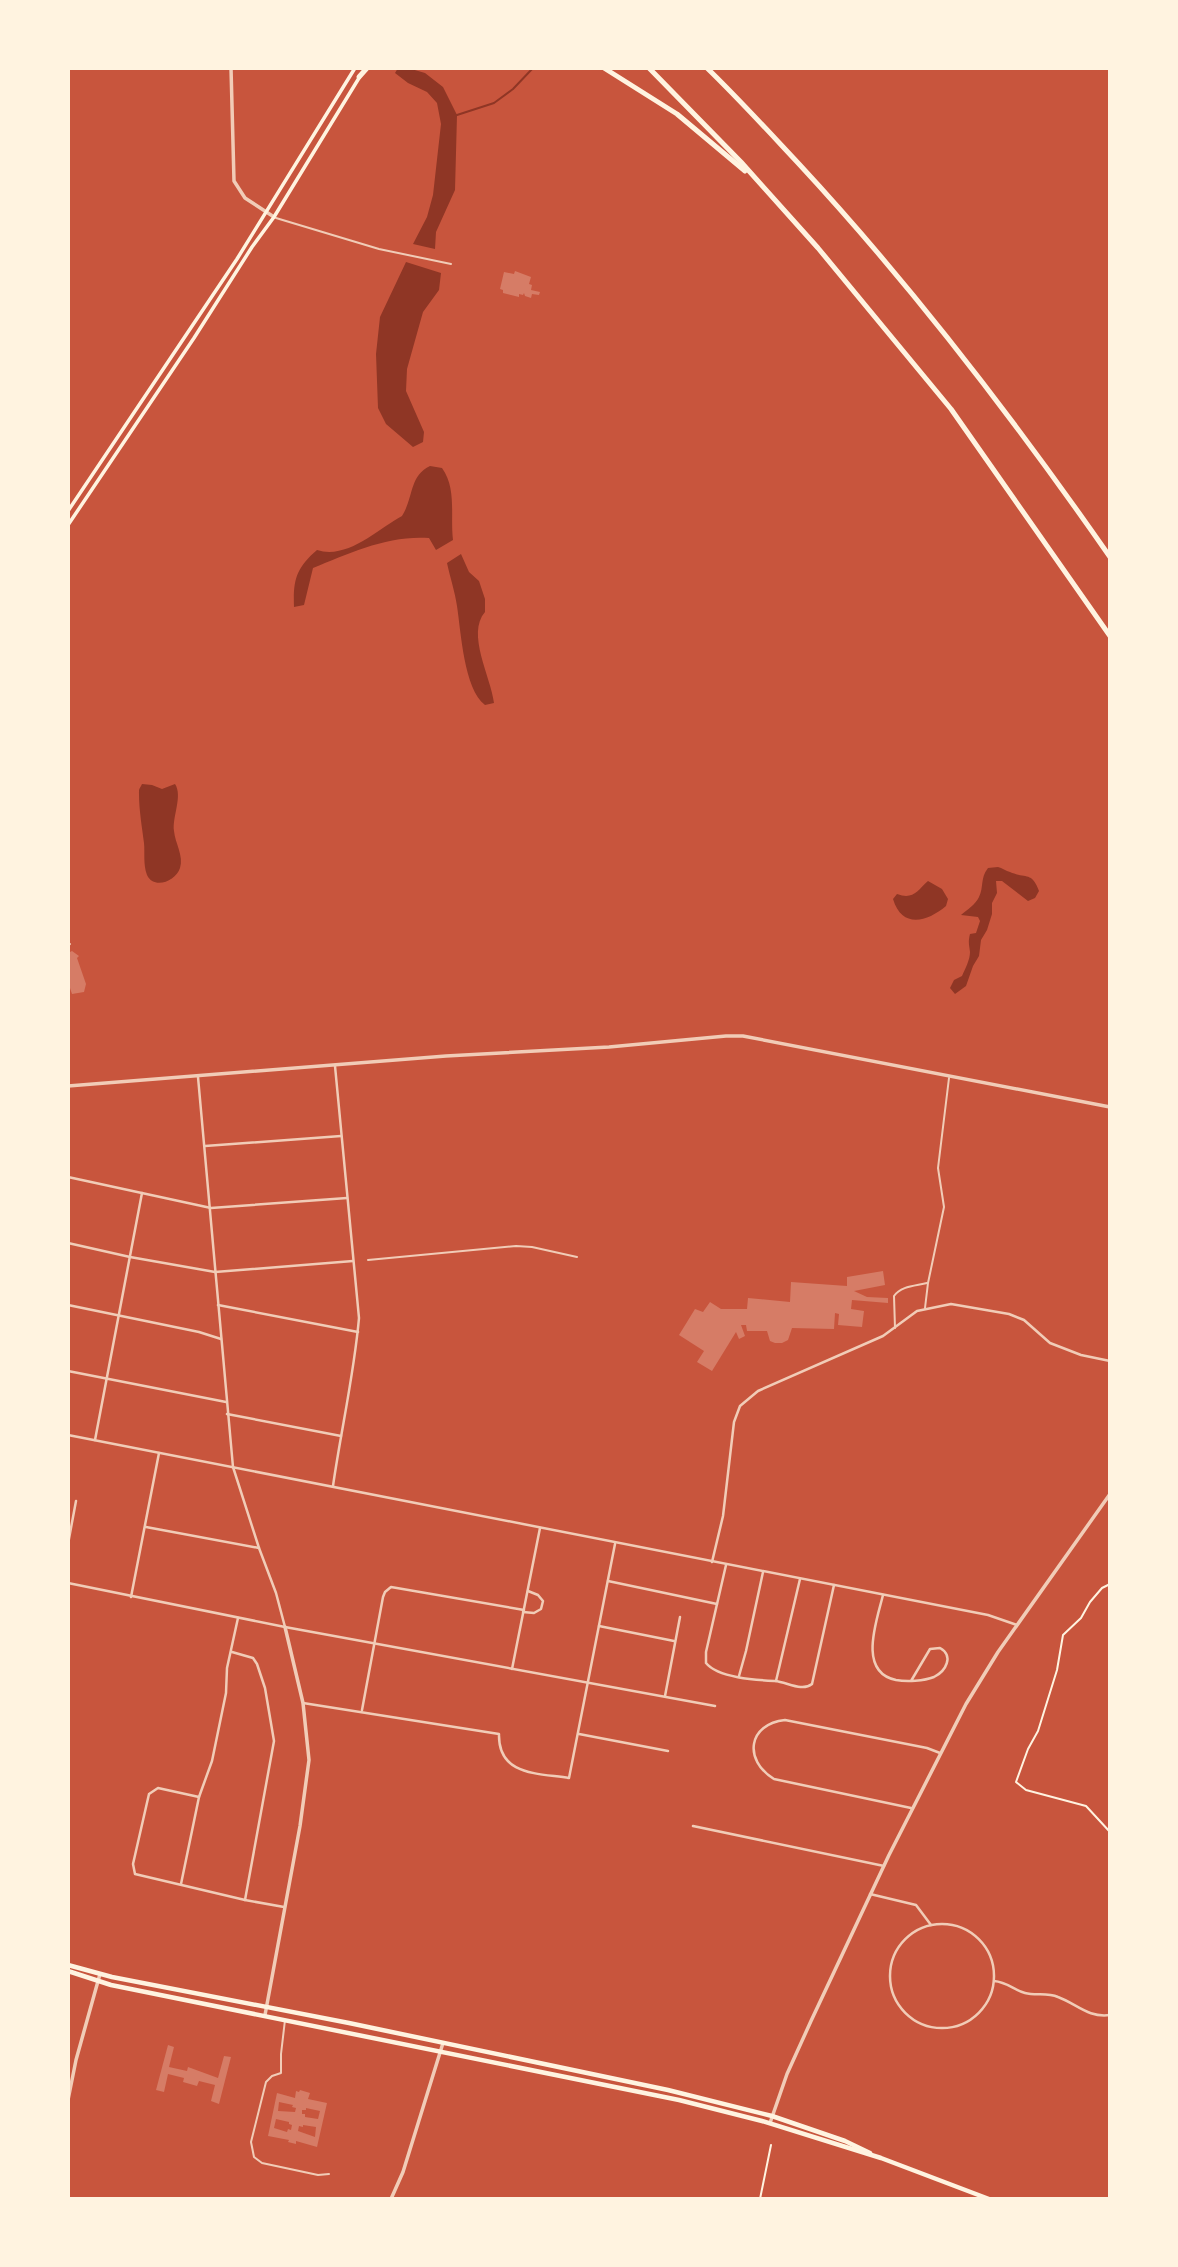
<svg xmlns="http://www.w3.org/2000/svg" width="1178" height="2267" viewBox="0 0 1178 2267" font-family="Barlow,sans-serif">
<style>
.water{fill:#8f3625}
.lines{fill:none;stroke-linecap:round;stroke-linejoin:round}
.stream{stroke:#8f3625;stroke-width:2}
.building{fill:#d67c66;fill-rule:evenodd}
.path{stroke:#fff3e0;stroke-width:2}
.service{stroke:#f1ccb7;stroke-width:2}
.pedestrian{stroke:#f1ccb7;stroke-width:2}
.minor{stroke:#f1ccb7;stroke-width:2.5}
.tertiary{stroke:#f1ccb7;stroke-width:3.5}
.secondary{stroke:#fff3e0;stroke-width:3.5}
.primary{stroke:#fff3e0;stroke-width:4.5}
.motorway{stroke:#fff3e0;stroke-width:5}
</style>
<rect width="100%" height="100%" fill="#c8553d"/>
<g class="water">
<path d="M 398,68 L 408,68 L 425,73 L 443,87 L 457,115 L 455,190 L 436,232 L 435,249 L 413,244 L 427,217 L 433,195 L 441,124 L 437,103 L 427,92 L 408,83 L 395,73 Z"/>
<path d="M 406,262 L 441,273 L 439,290 L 423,312 L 407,369 L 406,391 L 424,432 L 423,442 L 413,447 L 386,424 L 378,408 L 376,354 L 380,317 Z"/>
<path d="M 430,466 L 442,468 C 457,489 450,516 453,540 L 436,550 L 429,538 C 389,535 349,553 313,568 L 304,605 L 294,607 C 293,580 296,568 317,550 C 347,560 378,529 402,516 C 414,497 409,476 430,466 Z"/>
<path d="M 461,554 L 469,572 L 479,581 L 485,599 L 485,612 C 466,634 491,677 494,703 L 485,705 C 464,689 461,632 457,606 C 455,592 450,577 447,563 Z"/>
<path d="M 142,784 L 152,785 L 162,789 L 175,784 C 183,796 172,817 174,831 C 175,843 184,856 180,868 C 176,881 154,890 147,875 C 143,864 145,853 144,843 C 142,827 139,810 139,794 C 139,788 139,790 142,784 Z"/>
<path d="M 998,867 C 1002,868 1006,871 1010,872 C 1026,879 1032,871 1039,891 L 1035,898 L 1028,901 L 1002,881 L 996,881 L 997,893 L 992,903 L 992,914 L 987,930 L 981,940 L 979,956 L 973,966 L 966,986 L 955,994 L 950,988 L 954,980 L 962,976 C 965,969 970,960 970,952 C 969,944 968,942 970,934 L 976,933 L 980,921 L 978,917 L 961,915 C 967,910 976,904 979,897 C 984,887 980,878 988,868 Z"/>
<path d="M 928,881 L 942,889 L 948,899 L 946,906 C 927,922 902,929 893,899 L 897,894 C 913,900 917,891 928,881 Z"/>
</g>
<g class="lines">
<path class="stream" d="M 457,115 L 494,103 L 513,89 L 533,68"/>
</g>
<g class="building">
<path d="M 515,271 L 531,277 L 529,284 L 532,285 L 531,290 L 540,292 L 539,295 L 532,294 L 531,298 L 525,296 L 524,293 L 523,295 L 519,294 L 519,297 L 503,293 L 503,290 L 500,289 L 504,272 L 514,274 Z"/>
<path d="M 72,951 L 79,956 L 77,958 L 86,984 L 84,992 L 72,994 L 70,988 L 68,988 L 68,953 Z"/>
<path d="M 883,1271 L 885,1285 L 854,1291 L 867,1297 L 888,1298 L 888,1303 L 852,1300 L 851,1309 L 864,1311 L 862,1327 L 838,1325 L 839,1314 L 835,1313 L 834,1329 L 792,1328 L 788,1340 L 782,1343 L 775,1343 L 770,1341 L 767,1331 L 747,1331 L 746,1325 L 741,1325 L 745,1336 L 739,1339 L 736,1332 L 712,1371 L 697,1362 L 704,1351 L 679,1335 L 695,1309 L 703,1312 L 710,1302 L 721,1309 L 747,1309 L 748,1298 L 790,1302 L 791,1282 L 847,1286 L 847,1277 Z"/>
<path d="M 168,2045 L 174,2047 L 169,2067 L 187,2071 L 188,2067 L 218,2078 L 224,2056 L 231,2057 L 219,2104 L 211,2101 L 215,2085 L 199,2081 L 197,2086 L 183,2082 L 184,2078 L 168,2074 L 164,2092 L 156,2090 Z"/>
<path d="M 300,2090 L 310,2093 L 308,2099 L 327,2103 L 317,2147 L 296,2141 L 296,2144 L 288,2142 L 289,2140 L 268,2136 L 277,2093 L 295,2098 L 296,2091 L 299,2092 ZM 279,2102 L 293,2105 L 292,2107 L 296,2108 L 295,2112 L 278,2111 ZM 306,2108 L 320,2111 L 318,2119 L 305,2117 L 305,2114 L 302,2114 L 302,2110 L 306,2110 ZM 276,2119 L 289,2122 L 289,2124 L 292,2125 L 291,2130 L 288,2129 L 287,2132 L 274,2128 ZM 303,2125 L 316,2127 L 315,2137 L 298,2131 L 299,2126 L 303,2127 Z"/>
</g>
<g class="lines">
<g class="path">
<path d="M 1110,1584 L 1102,1588 L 1090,1602 L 1081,1618 L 1063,1635 L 1057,1670 L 1038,1731 L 1028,1749 L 1016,1782 L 1026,1790 L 1086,1806 L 1110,1832"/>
<path d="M 760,2199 L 771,2145"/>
</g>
<g class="service">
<path d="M 276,218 L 379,249 L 451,264"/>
<path d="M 368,1260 L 516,1246 L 532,1247 L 577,1257"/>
<path d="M 925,1308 L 928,1283 L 944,1207 L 938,1168 L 949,1078"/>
<path d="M 895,1328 L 894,1296 C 901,1286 915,1286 927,1283"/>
<path d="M 285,2020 L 281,2054 L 281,2073 L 272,2076 L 266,2082 L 251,2142 L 254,2157 L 262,2163 L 318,2175 L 329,2174"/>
</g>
<path class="pedestrian" d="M 68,945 L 70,944"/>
<g class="minor">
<path d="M 198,1077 L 233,1467 L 259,1548 L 276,1593 L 285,1627"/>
<path d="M 205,1146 L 341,1136"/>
<path d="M 68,1177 L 211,1208 L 347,1198"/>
<path d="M 68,1243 L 130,1257 L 215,1272 L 353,1261"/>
<path d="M 68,1305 L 199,1332 L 221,1339"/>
<path d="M 218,1305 L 358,1332"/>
<path d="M 68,1371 L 226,1402"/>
<path d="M 227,1414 L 341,1436"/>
<path d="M 68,1435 L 988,1615 L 1017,1625"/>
<path d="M 95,1440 L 142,1193"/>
<path d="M 333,1486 C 341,1430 354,1375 359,1318 L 335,1066"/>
<path d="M 146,1527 L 259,1548"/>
<path d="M 68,1544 L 76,1501"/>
<path d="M 712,1562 L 723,1516 L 734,1422 L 740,1406 L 758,1391 L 883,1336 L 917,1311 L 951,1304 L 1009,1314 L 1024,1320 L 1050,1343 L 1081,1355 L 1110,1361"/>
<path d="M 726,1565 L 706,1652 L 706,1663 C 718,1678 757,1680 775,1681 C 787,1682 802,1692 812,1684 L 834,1585"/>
<path d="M 608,1581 L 717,1604"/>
<path d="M 68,1583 L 285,1627 L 715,1706"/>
<path d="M 883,1595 C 877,1620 857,1672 896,1680 C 907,1682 924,1681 934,1677 C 946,1671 954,1656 940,1648 L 930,1649 L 911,1681"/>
<path d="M 131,1597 L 159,1453"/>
<path d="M 523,1612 L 534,1613 L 541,1609 L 543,1601 L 538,1595 L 528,1591"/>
<path d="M 599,1626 L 674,1641"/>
<path d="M 232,1652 L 253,1658 L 257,1664 L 265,1688 L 274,1741 L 245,1900"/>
<path d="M 512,1669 L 540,1528"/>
<path d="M 739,1676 L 746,1651 L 763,1572"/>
<path d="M 776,1681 L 800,1579"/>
<path d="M 665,1696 L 680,1617"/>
<path d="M 303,1703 L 499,1734 C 498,1776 538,1773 569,1778 L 615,1544"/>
<path d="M 362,1710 L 383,1597 L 385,1592 L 391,1587 L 524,1610"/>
<path d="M 579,1734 L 668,1751"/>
<path d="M 199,1797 L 158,1788 L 149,1794 L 133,1864 L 135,1874 L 245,1900 L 284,1907"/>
<path d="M 911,1808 L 774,1779 C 743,1760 748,1724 785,1720 L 927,1748 L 940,1753"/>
<path d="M 693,1826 L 884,1866"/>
<path d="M 181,1884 L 199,1797 L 212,1761 L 226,1693 L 227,1668 L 238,1618"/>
<path d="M 870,1894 L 916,1905 L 931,1925"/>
<circle cx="942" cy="1976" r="52"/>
<path d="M 994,1981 C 1007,1982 1014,1990 1025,1993 C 1036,1996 1047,1992 1058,1997 C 1077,2004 1088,2018 1110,2015"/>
</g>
<g class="tertiary">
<path d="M 231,68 L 234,181 L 245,198 L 274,217"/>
<path d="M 68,1086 L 446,1056 L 609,1047 L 726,1036 L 743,1036 L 1110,1107"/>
<path d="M 265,2015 L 300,1826 L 309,1760 L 303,1703 L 285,1627"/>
<path d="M 68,2100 L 76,2060 L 100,1974"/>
<path d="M 770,2123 L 787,2074 L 811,2021 L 889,1855 L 966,1704 L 998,1652 L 1110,1494"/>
<path d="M 391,2199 L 403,2172 L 443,2043"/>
</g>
<g class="secondary">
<path d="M 68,511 L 237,259 L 355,68"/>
<path d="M 68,525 L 194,338 L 252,247 L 274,217 L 359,78"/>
</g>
<g class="primary">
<path d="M 68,1965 L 112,1977 L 349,2023 L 668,2090 L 772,2116 L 845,2141 L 870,2153"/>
<path d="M 68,1971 L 111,1985 L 679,2100 L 762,2121 L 881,2158 L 989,2199"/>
</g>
<g class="motorway">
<path d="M 604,68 L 677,114 L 745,171"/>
<path d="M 649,68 L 741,162 L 818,248 L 951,409 L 1110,636"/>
<path d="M 707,68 C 739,99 769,132 799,164 C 913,287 1014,419 1110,557"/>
<path d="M 359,77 L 367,68"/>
</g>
</g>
<rect width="1178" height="2267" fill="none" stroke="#fff3e0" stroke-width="140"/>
</svg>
